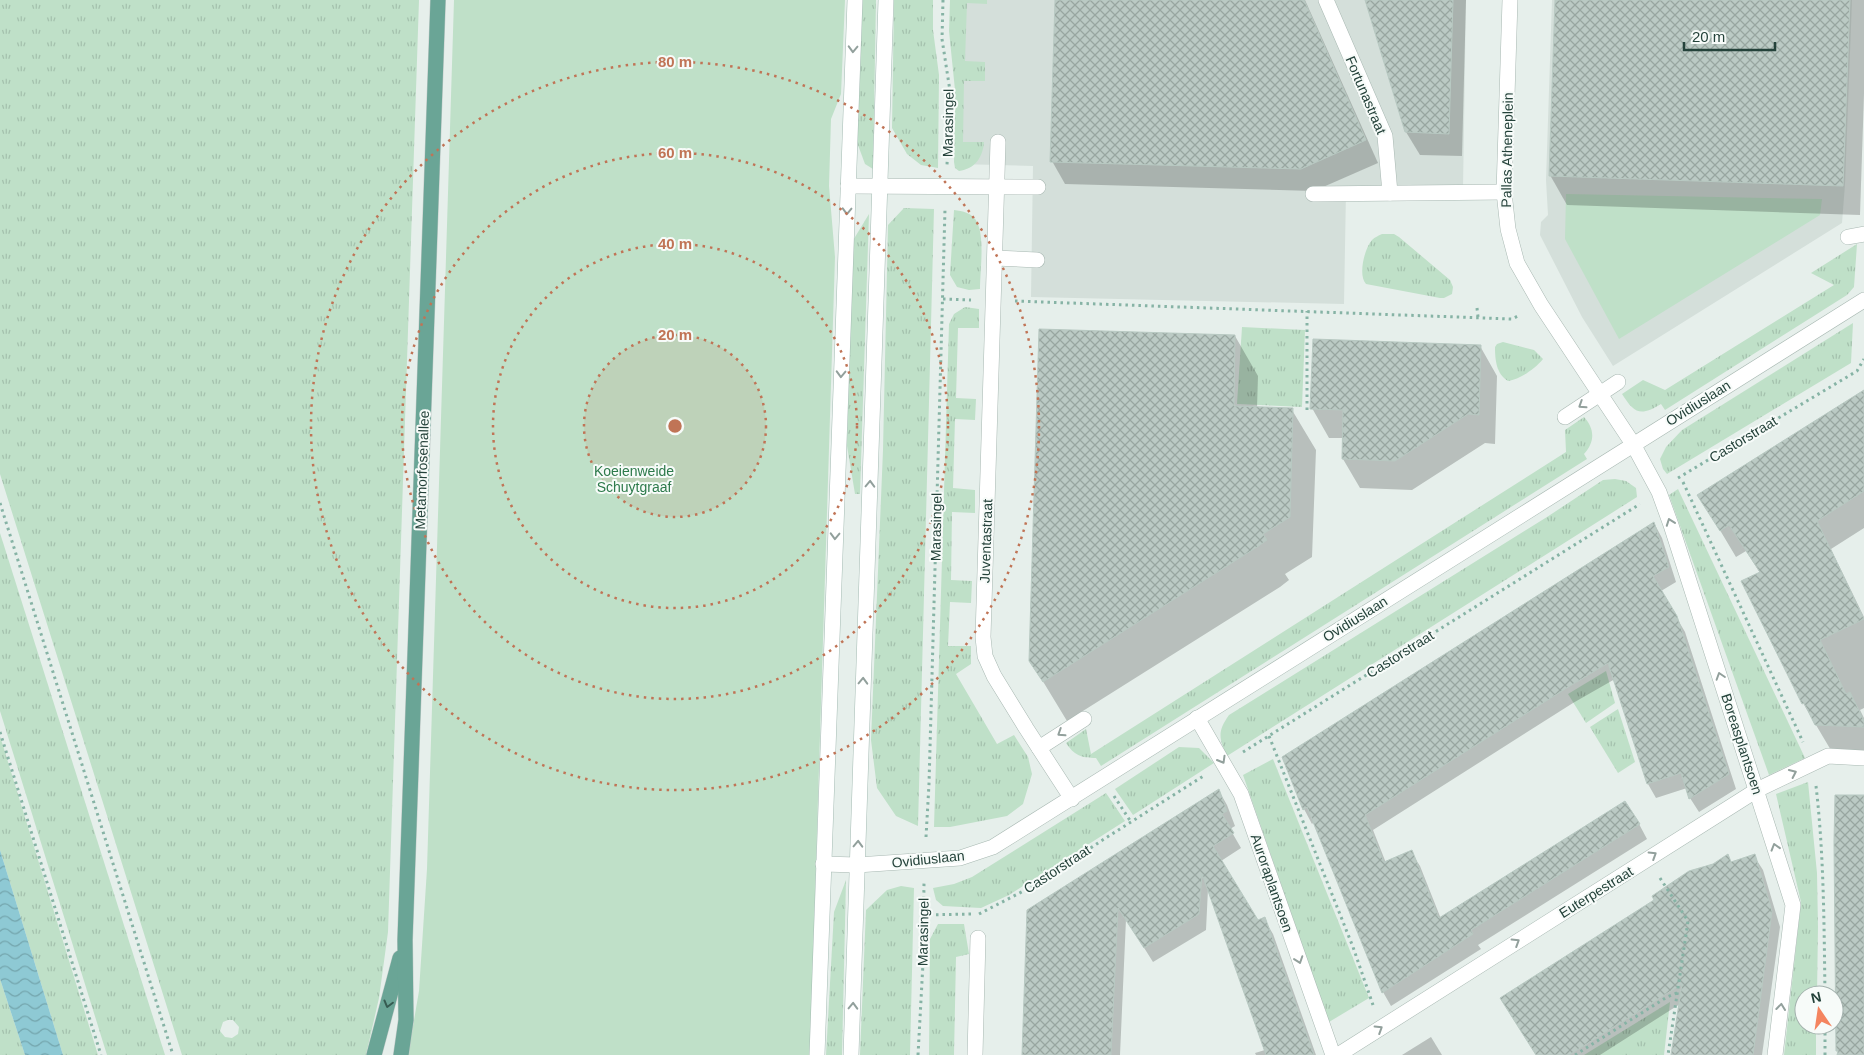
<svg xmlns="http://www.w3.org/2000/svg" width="1864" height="1055" viewBox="0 0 1864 1055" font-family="Helvetica,sans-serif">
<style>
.built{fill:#d4dfda}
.grass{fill:url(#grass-tufts);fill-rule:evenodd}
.green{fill:#bfe0c8}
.water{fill:url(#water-waves)}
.shadow{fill:#0003}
.building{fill:url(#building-cross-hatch);stroke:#b8c9c2}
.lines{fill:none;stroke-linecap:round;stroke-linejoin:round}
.street-casing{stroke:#a8b8b2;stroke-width:16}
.secondary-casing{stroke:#a4bbb3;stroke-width:16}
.primary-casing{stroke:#c2cac8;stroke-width:16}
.path{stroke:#86b3a5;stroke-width:3;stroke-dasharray:2.5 4;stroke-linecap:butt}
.street{stroke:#fff;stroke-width:15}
.secondary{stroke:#fff;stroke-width:15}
.primary{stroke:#6aa596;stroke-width:15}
.oneway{stroke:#92a09c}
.oneway2{stroke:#365b51}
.ring{fill:none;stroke:#c07456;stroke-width:2.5;stroke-dasharray:2.5 5}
.labels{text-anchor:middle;stroke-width:4;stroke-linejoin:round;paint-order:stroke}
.street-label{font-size:14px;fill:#24423a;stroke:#f7fbf9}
.park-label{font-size:14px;fill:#2d7a4b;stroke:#f7fbf9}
.centre{fill:#c07456;stroke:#f7fbf9;stroke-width:2.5}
.ring-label{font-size:15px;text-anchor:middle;font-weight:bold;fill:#c07456;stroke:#f7fbf9;stroke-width:4;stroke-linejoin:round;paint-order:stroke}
</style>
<defs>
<pattern id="grass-tufts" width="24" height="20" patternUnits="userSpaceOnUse" patternTransform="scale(1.25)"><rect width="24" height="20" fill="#bfe0c8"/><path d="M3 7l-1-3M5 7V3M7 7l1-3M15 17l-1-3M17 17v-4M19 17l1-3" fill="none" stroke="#a4c1ad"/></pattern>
<pattern id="water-waves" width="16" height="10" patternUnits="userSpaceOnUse" patternTransform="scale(1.25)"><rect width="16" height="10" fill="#8ec9d4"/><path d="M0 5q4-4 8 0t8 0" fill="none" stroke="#74a5ad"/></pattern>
<pattern id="building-cross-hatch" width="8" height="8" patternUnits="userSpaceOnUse" patternTransform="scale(1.25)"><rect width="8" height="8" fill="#bbcac4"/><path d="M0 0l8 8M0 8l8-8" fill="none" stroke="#98a6a0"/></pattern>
</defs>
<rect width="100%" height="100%" fill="#e6efeb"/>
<g class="built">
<path d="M 960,0 L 1466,0 L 1463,188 L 1346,191 L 1344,304 L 1031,297 L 1033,166 L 957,164 Z"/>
<path d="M 1552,0 L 1852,0 L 1845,184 L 1842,223 L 1613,366 L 1582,317 L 1540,235 L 1541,222 L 1548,215 L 1546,180 Z"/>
</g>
<g class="grass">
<path d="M 0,0 L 419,0 L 388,932 L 379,998 L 366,1055 L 182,1055 L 0,474 ZM 228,1020 L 233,1020 L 239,1027 L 238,1034 L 232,1038 L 225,1037 L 220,1031 L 223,1022 Z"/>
<path d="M 861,0 L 876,0 L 873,169 L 865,164 L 855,137 Z"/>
<path d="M 894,0 L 933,0 L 933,30 L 939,75 L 938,168 L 921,165 L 907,154 L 892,128 Z"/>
<path d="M 950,0 L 987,0 L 987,4 L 967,3 L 965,61 L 985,62 L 985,81 L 964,81 L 963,142 L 984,142 C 983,157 975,169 959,171 L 955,168 L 954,162 L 955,90 L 949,31 Z"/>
<path d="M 904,208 L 934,209 L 918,826 L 896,816 L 877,788 L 871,740 L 883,450 L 888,225 Z"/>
<path d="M 954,210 C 962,211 973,213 977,222 C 985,238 980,271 980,289 L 969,290 L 957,287 L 950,275 Z"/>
<path d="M 869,214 L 860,494 L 855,494 L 847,446 L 852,242 Z"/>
<path d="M 1382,234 L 1394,234 L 1399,237 L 1450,280 L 1453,287 L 1452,294 L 1444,298 L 1440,298 L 1366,284 C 1358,276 1364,249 1372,240 C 1375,237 1378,236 1382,234 Z"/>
<path d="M 1857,244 L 1854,287 L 1847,295 L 1665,410 L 1661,404 C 1640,417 1634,413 1622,394 L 1643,380 L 1665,390 L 1834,285 L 1811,273 Z"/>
<path d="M 965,307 L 979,309 L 979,328 L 958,328 L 956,398 L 976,399 L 975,420 L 955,419 L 953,488 L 975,490 L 975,513 L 952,512 L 951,580 L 972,581 L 971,603 L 950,602 L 948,646 L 971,646 L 971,664 L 956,674 L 997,744 L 1014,735 L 1028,757 L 1032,774 L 1023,804 L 1007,816 L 950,827 L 934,827 L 949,324 L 954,314 Z"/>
<path d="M 1853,323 L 1851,363 L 1667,474 L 1663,469 L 1660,459 L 1666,447 L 1682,430 Z"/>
<path d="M 1242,327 L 1305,330 L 1302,407 L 1237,404 Z"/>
<path d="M 1503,342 L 1534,350 L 1543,359 C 1535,369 1520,379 1508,381 C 1496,374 1495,359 1495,347 L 1497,344 Z"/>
<path d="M 1584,417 C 1595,429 1595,442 1584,454 L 1587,459 L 1101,766 L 1096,758 C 1081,758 1074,755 1066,743 L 1086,729 L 1091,754 L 1566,452 L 1565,430 Z"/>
<path d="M 1615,479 L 1626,481 L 1636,488 L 1637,497 L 1227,756 C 1219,738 1217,732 1229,715 L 1547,517 L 1603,480 Z"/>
<path d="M 1678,489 L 1805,758 L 1769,775 L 1669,495 Z"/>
<path d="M 0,533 L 165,1055 L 107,1055 L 0,711 Z"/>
<path d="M 1606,671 L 1615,703 L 1586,723 L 1568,694 Z"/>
<path d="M 1618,709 L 1635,762 L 1618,773 L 1590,727 Z"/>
<path d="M 0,736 L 98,1055 L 63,1055 L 0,850 Z"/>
<path d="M 1179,747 L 1199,748 L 1214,763 L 1133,815 L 1115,789 Z"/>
<path d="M 1273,759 L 1369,998 L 1329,1022 L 1243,775 Z"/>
<path d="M 1808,782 L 1817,873 L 1818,927 L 1817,995 L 1804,995 L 1804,1025 L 1816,1025 L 1816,1055 L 1784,1055 L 1801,902 L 1776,794 Z"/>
<path d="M 1106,793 L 1125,821 L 1009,895 L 981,908 L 943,906 L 936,900 L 933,888 L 954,884 L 972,877 Z"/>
<path d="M 846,880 L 842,1055 L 826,1055 L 834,912 Z"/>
<path d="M 901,886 L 914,888 L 910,1055 L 860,1055 L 866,910 L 887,890 Z"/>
<path d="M 938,924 L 964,924 L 969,954 L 956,957 L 954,1055 L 929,1055 L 930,939 Z"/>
<path d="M 0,979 L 25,1055 L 0,1055 Z"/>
<path d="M 1670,1002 L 1664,1055 L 1584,1055 Z"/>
</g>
<g class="green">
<path d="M 454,0 L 845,0 L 841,94 L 831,119 L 829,186 L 835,257 L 810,1055 L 408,1055 L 419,991 L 427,869 Z"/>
<path d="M 1566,194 L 1822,199 L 1820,215 L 1619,339 L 1565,239 Z"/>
</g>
<path class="water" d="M 0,850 L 63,1055 L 25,1055 L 0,979 Z"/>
<g class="shadow">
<path d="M 1056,0 L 1305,0 L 1378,163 L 1314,191 L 1065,184 L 1052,161 Z"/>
<path d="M 1366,0 L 1466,0 L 1462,156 L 1420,155 L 1406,132 Z"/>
<path d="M 1557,0 L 1864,0 L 1864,94 L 1860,215 L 1567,205 L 1550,175 Z"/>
<path d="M 1235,336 L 1258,376 L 1257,408 L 1292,410 L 1316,450 L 1312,557 L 1285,574 L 1289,580 L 1280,587 L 1067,721 L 1030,660 Z"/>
<path d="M 1480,346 L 1497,376 L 1495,444 L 1485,443 L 1412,490 L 1360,488 L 1343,459 L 1344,438 L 1329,438 L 1312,408 Z"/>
<path d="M 1864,391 L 1864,528 L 1831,549 L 1864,617 L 1864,708 L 1860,710 L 1864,718 L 1864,754 L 1832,752 L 1803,703 L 1760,573 L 1746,551 L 1736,557 L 1699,495 Z"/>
<path d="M 1654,523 L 1662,538 L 1676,582 L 1661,591 L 1685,632 L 1736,789 L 1699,812 L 1690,798 L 1687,788 L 1656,798 L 1648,784 L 1615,679 L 1573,703 L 1373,830 L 1386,863 L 1411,852 L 1420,866 L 1441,919 L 1639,824 L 1647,839 L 1478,945 L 1481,949 L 1391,1006 L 1383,992 L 1314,822 L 1312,824 L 1304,809 Z"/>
<path d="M 1219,791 L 1227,805 L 1235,826 L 1230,829 L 1241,848 L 1221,861 L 1257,921 L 1264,919 L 1273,934 L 1316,1055 L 1256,1055 L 1255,1053 L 1265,1050 L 1208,889 L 1206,930 L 1153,962 L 1126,919 L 1120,1055 L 1024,1055 L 1028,911 Z"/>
<path d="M 1728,856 L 1732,863 L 1754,856 L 1763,870 L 1780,927 L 1762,1055 L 1673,1055 L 1680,1004 L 1600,1055 L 1551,1055 L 1714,865 Z"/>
<path d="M 1431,1037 L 1442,1055 L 1402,1055 Z"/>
</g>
<g class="building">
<path d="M 1055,0 L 1304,0 L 1366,140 L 1301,169 L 1050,162 Z"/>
<path d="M 1365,0 L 1453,0 L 1449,134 L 1405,132 Z"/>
<path d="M 1555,0 L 1850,0 L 1843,186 L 1549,176 Z"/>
<path d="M 1039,329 L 1235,335 L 1234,406 L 1293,408 L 1290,517 L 1263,534 L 1267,540 L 1257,547 L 1043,682 L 1029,661 Z"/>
<path d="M 1313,339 L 1481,345 L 1479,415 L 1468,414 L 1395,461 L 1342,459 L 1343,410 L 1310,409 Z"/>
<path d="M 1864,390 L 1864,491 L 1817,521 L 1864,619 L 1820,640 L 1846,694 L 1850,692 L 1864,721 L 1864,727 L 1815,725 L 1804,703 L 1802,704 L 1741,581 L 1760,572 L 1729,525 L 1720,531 L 1697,495 Z"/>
<path d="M 1654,522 L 1669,567 L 1653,576 L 1677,616 L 1729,774 L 1689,799 L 1681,773 L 1647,784 L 1608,663 L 1565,689 L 1365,815 L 1384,862 L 1412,850 L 1439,918 L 1625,801 L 1640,824 L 1471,930 L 1473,934 L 1382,993 L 1307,807 L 1303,810 L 1282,757 Z"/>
<path d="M 1219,789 L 1227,811 L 1222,814 L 1234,833 L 1213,846 L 1258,920 L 1265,917 L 1314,1055 L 1266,1055 L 1202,874 L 1199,914 L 1144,948 L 1118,908 L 1111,1055 L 1022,1055 L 1027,910 Z"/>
<path d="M 1835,795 L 1864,795 L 1864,1055 L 1837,1055 L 1838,1051 L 1836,1051 L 1834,842 Z"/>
<path d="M 1728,854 L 1731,862 L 1755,854 L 1772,911 L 1753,1055 L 1671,1055 L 1682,984 L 1569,1055 L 1536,1055 L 1500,998 L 1654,900 L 1652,896 L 1689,871 L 1713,864 Z"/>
</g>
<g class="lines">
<g class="street-casing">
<g id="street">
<path d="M 1326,0 L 1385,136 L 1390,193"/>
<path d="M 1510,0 L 1504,192 L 1508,229 L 1517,263 L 1541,305 L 1633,444 L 1659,492 L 1671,525 L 1793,905 L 1775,1055"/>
<path d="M 998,142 L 983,637 L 985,656 L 994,676 L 1026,728 L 1072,799"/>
<path d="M 848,186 L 1038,187"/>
<path d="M 1313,194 L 1504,192"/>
<path d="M 1848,237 L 1864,234"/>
<path d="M 995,258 L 1037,260"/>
<path d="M 1565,417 L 1618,382"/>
<path d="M 1197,718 L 1241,794 L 1333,1055"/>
<path d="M 1039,748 L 1084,719"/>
<path d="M 823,864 L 857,865 L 960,858 L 993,847 L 1864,300"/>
<path d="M 975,1055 L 978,938"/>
<path d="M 1338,1055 L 1757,790 L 1828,756 L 1864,758"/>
</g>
</g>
<g class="secondary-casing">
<g id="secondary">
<path d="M 817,1055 L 855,0"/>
<path d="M 851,1055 L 886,0"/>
</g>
</g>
<g class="primary-casing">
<g id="primary">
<path d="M 374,1055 L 400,958"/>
<path d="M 401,1055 L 406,1020 L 405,940 L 438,0"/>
</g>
</g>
<g class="path">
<path d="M 943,0 L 942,39 L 950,91 L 947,165"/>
<path d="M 943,299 L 971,300"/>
<path d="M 1015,301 L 1512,319 L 1520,315"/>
<path d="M 1477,308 L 1478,317"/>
<path d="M 1307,410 L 1307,311"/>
<path d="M 1678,478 L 1857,371 L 1864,359"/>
<path d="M 1683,482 L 1803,742"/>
<path d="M 0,503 L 173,1055"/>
<path d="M 0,732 L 101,1055"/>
<path d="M 1269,736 L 1353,947 L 1373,1005"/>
<path d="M 1243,752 L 1640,504"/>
<path d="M 1816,786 C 1824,855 1824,925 1825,995"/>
<path d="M 1114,796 L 1131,822"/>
<path d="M 926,837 L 929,784 L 945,209"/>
<path d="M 1660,878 L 1688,921 L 1668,1055"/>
<path d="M 979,914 L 1037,884 L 1101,841 L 1205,775"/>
<path d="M 923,915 L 972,914"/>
<path d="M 918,1055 L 923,963 L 924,883"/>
<path d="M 1575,1055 L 1667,997 L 1677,993"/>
<path d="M 1825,1055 L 1825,1025"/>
</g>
<use href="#street" class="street"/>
<use href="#secondary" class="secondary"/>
<use href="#primary" class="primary"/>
</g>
<defs><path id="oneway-chevron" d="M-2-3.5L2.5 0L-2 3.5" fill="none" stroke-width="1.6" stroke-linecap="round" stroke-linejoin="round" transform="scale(1.25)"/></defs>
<g class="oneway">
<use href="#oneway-chevron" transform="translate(853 49) rotate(92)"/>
<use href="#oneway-chevron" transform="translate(847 211) rotate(92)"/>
<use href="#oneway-chevron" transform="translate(841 374) rotate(92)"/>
<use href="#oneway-chevron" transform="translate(1582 405) rotate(147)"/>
<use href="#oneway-chevron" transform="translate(870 484) rotate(-88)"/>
<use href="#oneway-chevron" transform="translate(1670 522) rotate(-110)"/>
<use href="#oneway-chevron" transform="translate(835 536) rotate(92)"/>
<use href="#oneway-chevron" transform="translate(1720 676) rotate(-108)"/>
<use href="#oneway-chevron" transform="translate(863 681) rotate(-88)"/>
<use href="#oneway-chevron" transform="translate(1061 733) rotate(147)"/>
<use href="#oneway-chevron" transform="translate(1222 760) rotate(60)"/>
<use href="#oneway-chevron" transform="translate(1793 773) rotate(-25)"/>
<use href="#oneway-chevron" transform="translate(858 844) rotate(-88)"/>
<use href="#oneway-chevron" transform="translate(1775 847) rotate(-107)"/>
<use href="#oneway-chevron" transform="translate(1653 855) rotate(-32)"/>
<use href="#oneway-chevron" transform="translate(1516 942) rotate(-32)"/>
<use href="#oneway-chevron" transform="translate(1299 960) rotate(71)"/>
<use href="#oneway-chevron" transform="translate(853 1006) rotate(-88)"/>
<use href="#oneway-chevron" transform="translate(1781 1007) rotate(-83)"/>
<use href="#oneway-chevron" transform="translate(1379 1029) rotate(-32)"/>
</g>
<use class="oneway2" href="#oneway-chevron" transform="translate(388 1004) rotate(105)"/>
<circle cx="675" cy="426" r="91" fill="#c07456" fill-opacity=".12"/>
<g class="ring">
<circle cx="675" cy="426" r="91"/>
<circle cx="675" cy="426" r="182"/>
<circle cx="675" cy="426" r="273"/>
<circle cx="675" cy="426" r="364"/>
</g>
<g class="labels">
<g class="street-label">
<text transform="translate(1366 95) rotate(67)" y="5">Fortunastraat</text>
<text transform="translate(948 123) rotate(-89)" y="5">Marasingel</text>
<text transform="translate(1507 150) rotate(-89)" y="5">Pallas Atheneplein</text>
<text transform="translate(1698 403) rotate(-32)" y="5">Ovidiuslaan</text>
<text transform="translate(1743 439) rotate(-31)" y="5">Castorstraat</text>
<text transform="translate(422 470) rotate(-88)" y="5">Metamorfosenallee</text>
<text transform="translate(936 527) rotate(-89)" y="5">Marasingel</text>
<text transform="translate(986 541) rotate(-88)" y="5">Juventastraat</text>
<text transform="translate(1355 619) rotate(-32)" y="5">Ovidiuslaan</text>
<text transform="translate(1400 654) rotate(-32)" y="5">Castorstraat</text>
<text transform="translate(1742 744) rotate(72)" y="5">Boreasplantsoen</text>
<text transform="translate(928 859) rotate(-6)" y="5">Ovidiuslaan</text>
<text transform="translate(1057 869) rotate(-33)" y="5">Castorstraat</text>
<text transform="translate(1272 883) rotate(71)" y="5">Auroraplantsoen</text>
<text transform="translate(1596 892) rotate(-32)" y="5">Euterpestraat</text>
<text transform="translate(923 932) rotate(-89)" y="5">Marasingel</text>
</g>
<g class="park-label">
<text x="634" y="476">Koeienweide<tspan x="634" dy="16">Schuytgraaf</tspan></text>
</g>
</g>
<circle cx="675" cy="426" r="8" class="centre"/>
<g class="ring-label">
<text x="675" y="67">80 m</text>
<text x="675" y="158">60 m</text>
<text x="675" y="249">40 m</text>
<text x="675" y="340">20 m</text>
</g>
<g transform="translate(1819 1010) rotate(347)"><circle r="24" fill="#f7fbf9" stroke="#a3b1ad"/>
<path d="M0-4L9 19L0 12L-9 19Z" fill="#f4845f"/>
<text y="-8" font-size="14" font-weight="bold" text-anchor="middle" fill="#24423a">N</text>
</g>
<path d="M1684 42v8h91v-8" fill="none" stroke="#24423a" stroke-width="2.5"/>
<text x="1692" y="42" font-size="15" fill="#24423a" stroke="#f7fbf9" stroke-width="4" paint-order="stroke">20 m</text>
</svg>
